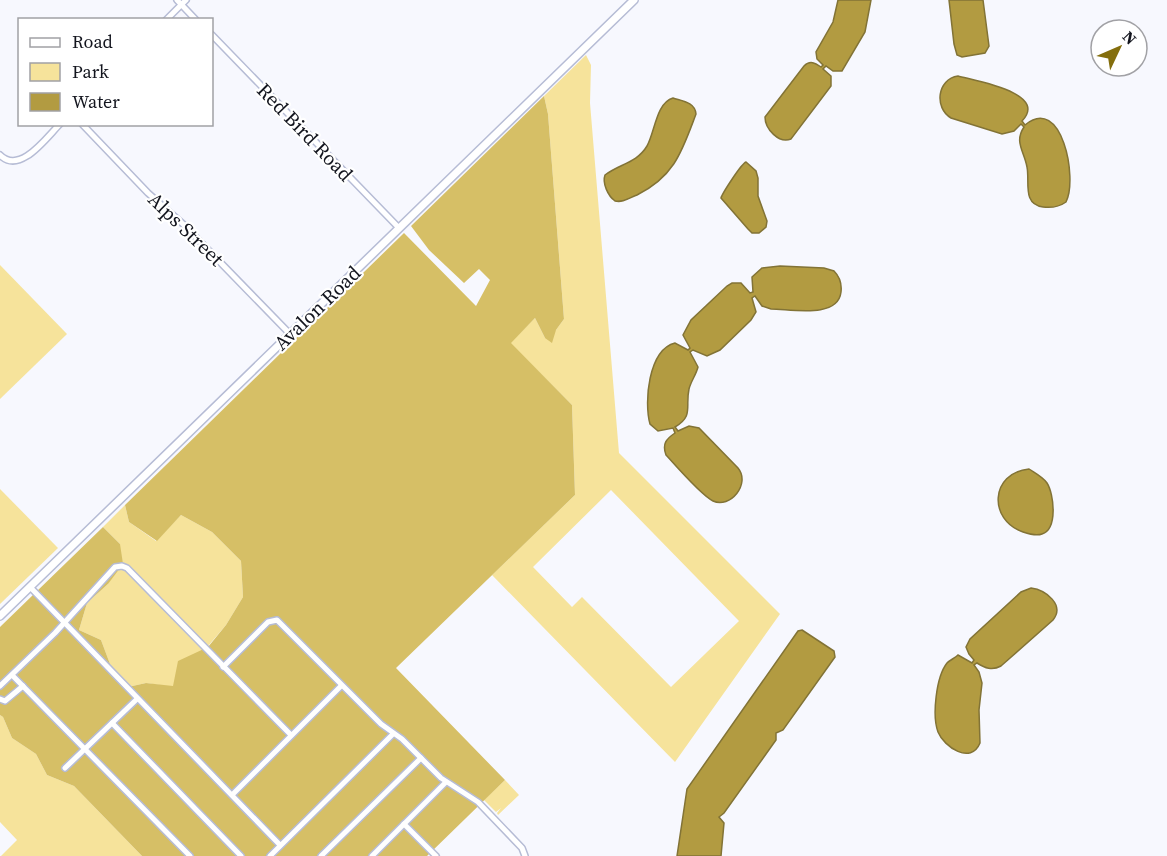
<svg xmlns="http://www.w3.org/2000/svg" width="1167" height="856" viewBox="0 0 1167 856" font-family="'Source Serif 4',serif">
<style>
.green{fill:#f6e39b;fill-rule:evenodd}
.forest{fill:#d6bf66}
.water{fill:#b29b41;stroke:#827336;stroke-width:1.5}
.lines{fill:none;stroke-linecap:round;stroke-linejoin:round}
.minor-casing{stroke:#b6bcd5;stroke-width:8}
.major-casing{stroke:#b6bcd5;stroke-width:10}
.minor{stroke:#fff;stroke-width:5}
.major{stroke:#fff;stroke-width:7}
.labels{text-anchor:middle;stroke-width:4.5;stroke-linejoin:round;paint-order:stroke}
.street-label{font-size:20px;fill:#13151e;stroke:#fff}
</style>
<rect width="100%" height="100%" fill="#f7f8fe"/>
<g class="green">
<path d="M 586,55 L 591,65 L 590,103 L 619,453 L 780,614 L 675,762 L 492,575 L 575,495 L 572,405 L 510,343 L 535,318 L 545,338 L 556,330 L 564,319 L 548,114 L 544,96 ZM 611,490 L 739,621 L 671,687 L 582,597 L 572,607 L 533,567 Z"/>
<path d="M 0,265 L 67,334 L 0,399 Z"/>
<path d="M 0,489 L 58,548 L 0,604 Z"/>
<path d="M 125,505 L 129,522 L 156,541 L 181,515 L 212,532 L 241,561 L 243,597 L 226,625 L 173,687 L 146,683 L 128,687 L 110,664 L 101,640 L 79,630 L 87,603 L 108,584 L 120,544 L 103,527 Z"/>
<path d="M 0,715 L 3,717 L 12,738 L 36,754 L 47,775 L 74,786 L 142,856 L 1,856 L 17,840 L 0,822 Z"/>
<path d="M 505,780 L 519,795 L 498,815 L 497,813 L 501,808 L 496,812 L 484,800 Z"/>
</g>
<path class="forest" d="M 544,96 L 548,114 L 564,319 L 556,330 L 552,343 L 545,338 L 535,318 L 511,343 L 572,405 L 575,495 L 396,668 L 505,780 L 427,856 L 142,856 L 74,786 L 47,775 L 36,754 L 12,738 L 3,717 L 0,715 L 0,627 L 103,527 L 120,544 L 123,564 L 108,584 L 87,603 L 79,630 L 101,640 L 110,664 L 128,687 L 146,683 L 173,686 L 178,661 L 208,647 L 226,625 L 243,597 L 241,561 L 212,532 L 181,515 L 157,541 L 129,522 L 125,505 L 404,233 L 476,306 L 490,280 L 479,269 L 464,283 L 429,250 L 411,226 Z"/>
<g class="water">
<path d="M 838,0 L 871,0 L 865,32 L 842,71 L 833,71 L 826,66 L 823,69 L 831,76 L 831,86 L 791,139 C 779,144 765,129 765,117 L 804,66 C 810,60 815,63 821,67 L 823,65 L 817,59 L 816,52 L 833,22 Z"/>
<path d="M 949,0 L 983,0 L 989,46 L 985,53 L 962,57 L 957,55 L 954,44 Z"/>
<path d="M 958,76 C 976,81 1049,93 1022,121 L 1025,125 C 1062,94 1078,179 1066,202 C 1059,207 1051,208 1043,207 C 1022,204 1030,182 1027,167 C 1024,151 1014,142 1024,127 L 1021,124 L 1014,131 L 1002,134 L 951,118 C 934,108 937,79 958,76 Z"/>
<path d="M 673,98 C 682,101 695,102 696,114 C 682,151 675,176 637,195 C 629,198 623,203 615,201 C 608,196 602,183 605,175 C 619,164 637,163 647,146 C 655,132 656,103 673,98 Z"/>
<path d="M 746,162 L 756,171 L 758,178 L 758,196 L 767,221 L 766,227 L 759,233 L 752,233 L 748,229 L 721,198 C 722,194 741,164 746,162 Z"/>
<path d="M 780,266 L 824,268 L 834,271 C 840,277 842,283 841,292 C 838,319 791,309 771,309 L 762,306 L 755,296 L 752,298 L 756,312 L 751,320 L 720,350 L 707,356 L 693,350 L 690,352 L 698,367 C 696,375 691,381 689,389 C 685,407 694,416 675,427 L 678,431 L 689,426 L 699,428 L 738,468 C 751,484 730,509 713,501 C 702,496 675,465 666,455 C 662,444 666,439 675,433 L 673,428 L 658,431 L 650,424 C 644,403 648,350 675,343 L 688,350 L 690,348 L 683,335 L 691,320 L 727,286 L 732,283 L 741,283 L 750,293 L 753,292 L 752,277 L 762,268 Z"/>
<path d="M 1029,469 C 1035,473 1043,477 1047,483 C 1054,494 1058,529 1042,534 C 1037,536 1029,534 1023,532 C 988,520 990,473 1029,469 Z"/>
<path d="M 1031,588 C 1046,590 1065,605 1053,620 L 1001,666 C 992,671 985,668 977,663 L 974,665 L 979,672 L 982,683 L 979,710 L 980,743 C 971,765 944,747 938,732 C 932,716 936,677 947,663 C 950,660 955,658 958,655 L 972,663 L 974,660 L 969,654 L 966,647 L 970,639 L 1021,592 Z"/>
<path d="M 802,630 L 834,651 L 835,657 L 783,730 L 776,733 L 776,740 L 724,813 L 719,817 L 724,823 L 721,856 L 677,856 L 687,789 L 798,631 Z"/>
</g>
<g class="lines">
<g class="minor-casing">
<g id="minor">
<path d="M 177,0 L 196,20"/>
<path d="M 166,20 L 186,0"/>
<path d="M 212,35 L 399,228"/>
<path d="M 82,124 L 148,193 L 183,224 L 290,334"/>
<path d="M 0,155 C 20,175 46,138 60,124"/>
<path d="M 30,587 L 280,845"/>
<path d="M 223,667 L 268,622 L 277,620 L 381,724 L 402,739 L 441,778 L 478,802 L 522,848 L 525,856"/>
<path d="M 12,675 L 190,856"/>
<path d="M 0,686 L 55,633 L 115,567 L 122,566 L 127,568 L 291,735"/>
<path d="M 0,699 L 5,701 L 23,686"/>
<path d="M 112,723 L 241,856"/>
<path d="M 65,768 L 137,699"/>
<path d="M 232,795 L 341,686"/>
<path d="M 404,824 L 436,856"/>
<path d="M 270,856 L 393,734"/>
<path d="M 321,856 L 421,758"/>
<path d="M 372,856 L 446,782"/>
</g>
</g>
<g class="major-casing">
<path id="major" d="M 0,616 L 634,0"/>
</g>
<use href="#minor" class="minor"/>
<use href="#major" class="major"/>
</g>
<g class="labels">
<g class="street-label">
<text transform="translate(305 132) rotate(46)" y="7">Red Bird Road</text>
<text transform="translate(186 229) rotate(44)" y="7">Alps Street</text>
<text transform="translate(317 308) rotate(-44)" y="7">Avalon Road</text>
</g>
</g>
<rect x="18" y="18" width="195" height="108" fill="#ffffff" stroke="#a1a1a5" stroke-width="1.5"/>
<rect x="30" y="38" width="30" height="9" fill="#ffffff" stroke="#a1a1a5" stroke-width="1.5"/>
<text x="72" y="48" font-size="18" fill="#13151e">Road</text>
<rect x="30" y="63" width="30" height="18" fill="#f6e39b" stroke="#a1a1a5" stroke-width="1.5"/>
<text x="72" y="78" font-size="18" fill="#13151e">Park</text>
<rect x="30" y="93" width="30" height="18" fill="#b29b41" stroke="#a1a1a5" stroke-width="1.5"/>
<text x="72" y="108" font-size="18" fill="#13151e">Water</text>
<g transform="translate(1119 48) rotate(46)"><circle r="28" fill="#ffffff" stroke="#a1a1a5" stroke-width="1.5"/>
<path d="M0-4.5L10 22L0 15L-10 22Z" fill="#846e0d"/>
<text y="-9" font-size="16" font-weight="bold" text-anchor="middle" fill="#13151e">N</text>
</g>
</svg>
